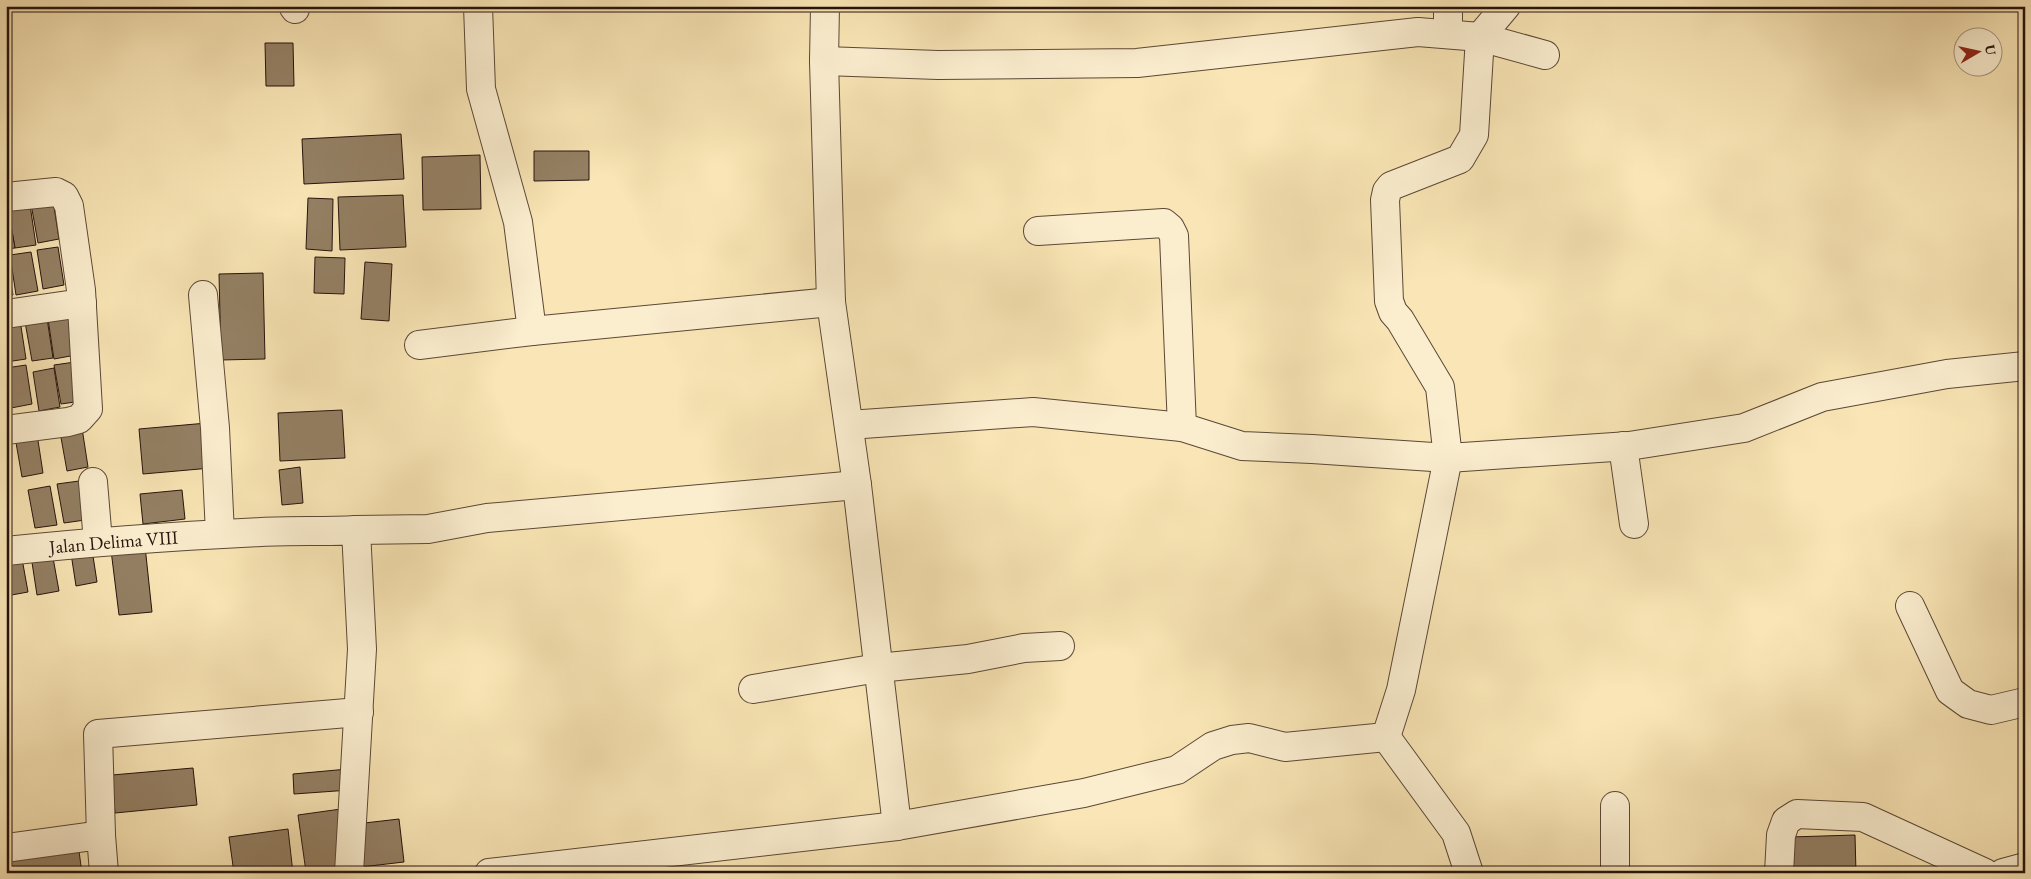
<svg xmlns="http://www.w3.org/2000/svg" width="2031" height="879" font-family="'EB Garamond',serif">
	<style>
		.building { fill: #948064; stroke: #26130c }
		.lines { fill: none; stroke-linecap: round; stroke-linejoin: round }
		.minor-casing { stroke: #5b4836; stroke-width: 30 }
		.minor { stroke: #fbeecf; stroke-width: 28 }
		.labels { text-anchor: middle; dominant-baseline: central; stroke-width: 4; stroke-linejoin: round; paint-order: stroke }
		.street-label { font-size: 19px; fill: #26130c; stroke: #fbeecf }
	</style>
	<rect width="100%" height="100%" fill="#f9e5b5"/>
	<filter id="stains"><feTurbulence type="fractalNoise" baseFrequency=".004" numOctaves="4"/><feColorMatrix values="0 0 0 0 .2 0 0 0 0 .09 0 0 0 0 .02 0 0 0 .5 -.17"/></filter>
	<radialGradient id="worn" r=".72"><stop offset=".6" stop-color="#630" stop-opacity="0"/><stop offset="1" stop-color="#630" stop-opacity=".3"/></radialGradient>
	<g class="building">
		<polygon points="265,43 293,43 294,86 266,86"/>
		<polygon points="401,134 404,179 304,184 302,139"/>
		<polygon points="534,151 589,151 589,180 534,181"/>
		<polygon points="480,155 481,209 423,210 422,157"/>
		<polygon points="403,195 406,247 340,250 338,197"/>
		<polygon points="308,198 333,199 332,251 306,249"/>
		<polygon points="53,200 59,239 38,243 31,204"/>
		<polygon points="30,205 36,245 15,248 8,209"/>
		<polygon points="6,209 8,209 15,248 6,249"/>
		<polygon points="58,247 64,285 43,289 37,250"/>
		<polygon points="31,252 38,291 16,295 10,255"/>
		<polygon points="6,257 13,295 6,296"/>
		<polygon points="315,257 345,258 344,294 314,293"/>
		<polygon points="365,262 392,264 389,321 361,319"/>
		<polygon points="263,273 265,359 221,360 219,274"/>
		<polygon points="69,316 76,355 54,359 48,319"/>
		<polygon points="47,318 53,358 32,361 25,322"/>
		<polygon points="20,320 26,359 6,362 6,322"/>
		<polygon points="75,362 82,401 61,404 54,365"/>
		<polygon points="26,365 32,404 11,408 6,382 6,368"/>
		<polygon points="54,368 60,407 39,411 33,372"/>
		<polygon points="342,410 345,458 280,461 278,413"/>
		<polygon points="207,423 211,468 143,474 139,429"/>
		<polygon points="82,428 88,467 67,471 60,432"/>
		<polygon points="37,434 43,473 22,477 15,437"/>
		<polygon points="6,445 11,476 6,477"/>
		<polygon points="300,467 303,503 282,505 279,470"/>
		<polygon points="79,481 85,520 64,523 57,484"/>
		<polygon points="50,486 57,525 35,528 28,490"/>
		<polygon points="182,490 185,519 143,524 140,494"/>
		<polygon points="91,543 97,582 76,586 70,547"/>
		<polygon points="145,546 152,612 119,615 111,550"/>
		<polygon points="52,552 59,591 37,595 31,556"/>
		<polygon points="21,553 28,592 6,596 6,556"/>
		<polygon points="193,768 197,805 115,813 112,775"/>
		<polygon points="348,769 350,790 294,794 293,774"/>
		<polygon points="341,809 349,866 306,872 298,815"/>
		<polygon points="399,819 404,862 361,867 356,824"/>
		<polygon points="288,829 293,873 234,873 229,837"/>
		<polygon points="1855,835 1856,873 1791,873 1790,837"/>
		<polygon points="78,844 82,873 9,873 6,853"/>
	</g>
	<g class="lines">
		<defs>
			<g id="minor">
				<polyline points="293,6 295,9"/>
				<polyline points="478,6 481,89 518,222 532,331"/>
				<polyline points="825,6 824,61 831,302 857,485 897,826"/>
				<polyline points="1448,34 1448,6"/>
				<polyline points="824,61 938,65 1137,63 1418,32 1480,37 1545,55"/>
				<polyline points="6,197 56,192 64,196 69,206 81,290 88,409 79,419 68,422 6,430"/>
				<polyline points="1038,231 1164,223 1170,228 1174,236 1182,427"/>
				<polyline points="203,295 215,428 220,534"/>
				<polyline points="6,314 82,303"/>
				<polyline points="419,345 532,331 831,302"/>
				<polyline points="849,425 1033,412 1182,427 1242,446 1312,449 1448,458 1629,446 1744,428 1822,397 1947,374 2025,366"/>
				<polyline points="1623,446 1634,524"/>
				<polyline points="93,482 98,542"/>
				<polyline points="356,530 428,529 487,518 857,485"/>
				<path id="s1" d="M6 551C91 542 176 536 261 532 293 530 324 532 356 530L362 649 349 873"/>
				<polyline points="1910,606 1950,691 1968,704 1991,710 2025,702"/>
				<polyline points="753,689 878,668 968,659 1024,648 1060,646"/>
				<polyline points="1386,737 1401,690 1448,458 1440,387 1400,320 1393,312 1389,301 1385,200 1387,191 1391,186 1460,159 1474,135 1480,37 1506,6"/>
				<polyline points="1386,737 1456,833 1469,873"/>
				<polyline points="101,835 98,734 359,712"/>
				<polyline points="6,848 101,835 104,873"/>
				<polyline points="489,873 897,826 1084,793 1177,770 1213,746 1232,740 1249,738 1285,747 1386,737"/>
				<polyline points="1615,873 1615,806"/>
				<polyline points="1779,873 1781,835 1786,821 1797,814 1863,817 1985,873"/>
				<polyline points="2003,873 2025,867"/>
			</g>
		</defs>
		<use href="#minor" class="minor-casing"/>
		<use href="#minor" class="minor"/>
	</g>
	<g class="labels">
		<g class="street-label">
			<text stroke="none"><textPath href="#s1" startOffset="108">Jalan Delima VIII</textPath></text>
		</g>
	</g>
	<rect width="2031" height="879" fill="none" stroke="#f9e5b5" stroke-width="25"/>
	<rect x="8" y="8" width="2016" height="864" fill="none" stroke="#26130c" stroke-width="2.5"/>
	<rect x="12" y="12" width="2006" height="854" fill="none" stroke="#26130c"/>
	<g transform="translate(1978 52) rotate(81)"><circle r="24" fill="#fbeecf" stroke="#a69681"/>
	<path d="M0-4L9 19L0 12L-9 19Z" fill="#8f2418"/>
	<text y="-8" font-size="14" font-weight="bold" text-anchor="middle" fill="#26130c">U</text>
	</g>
	<rect width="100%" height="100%" filter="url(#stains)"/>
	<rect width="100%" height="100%" fill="url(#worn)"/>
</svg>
